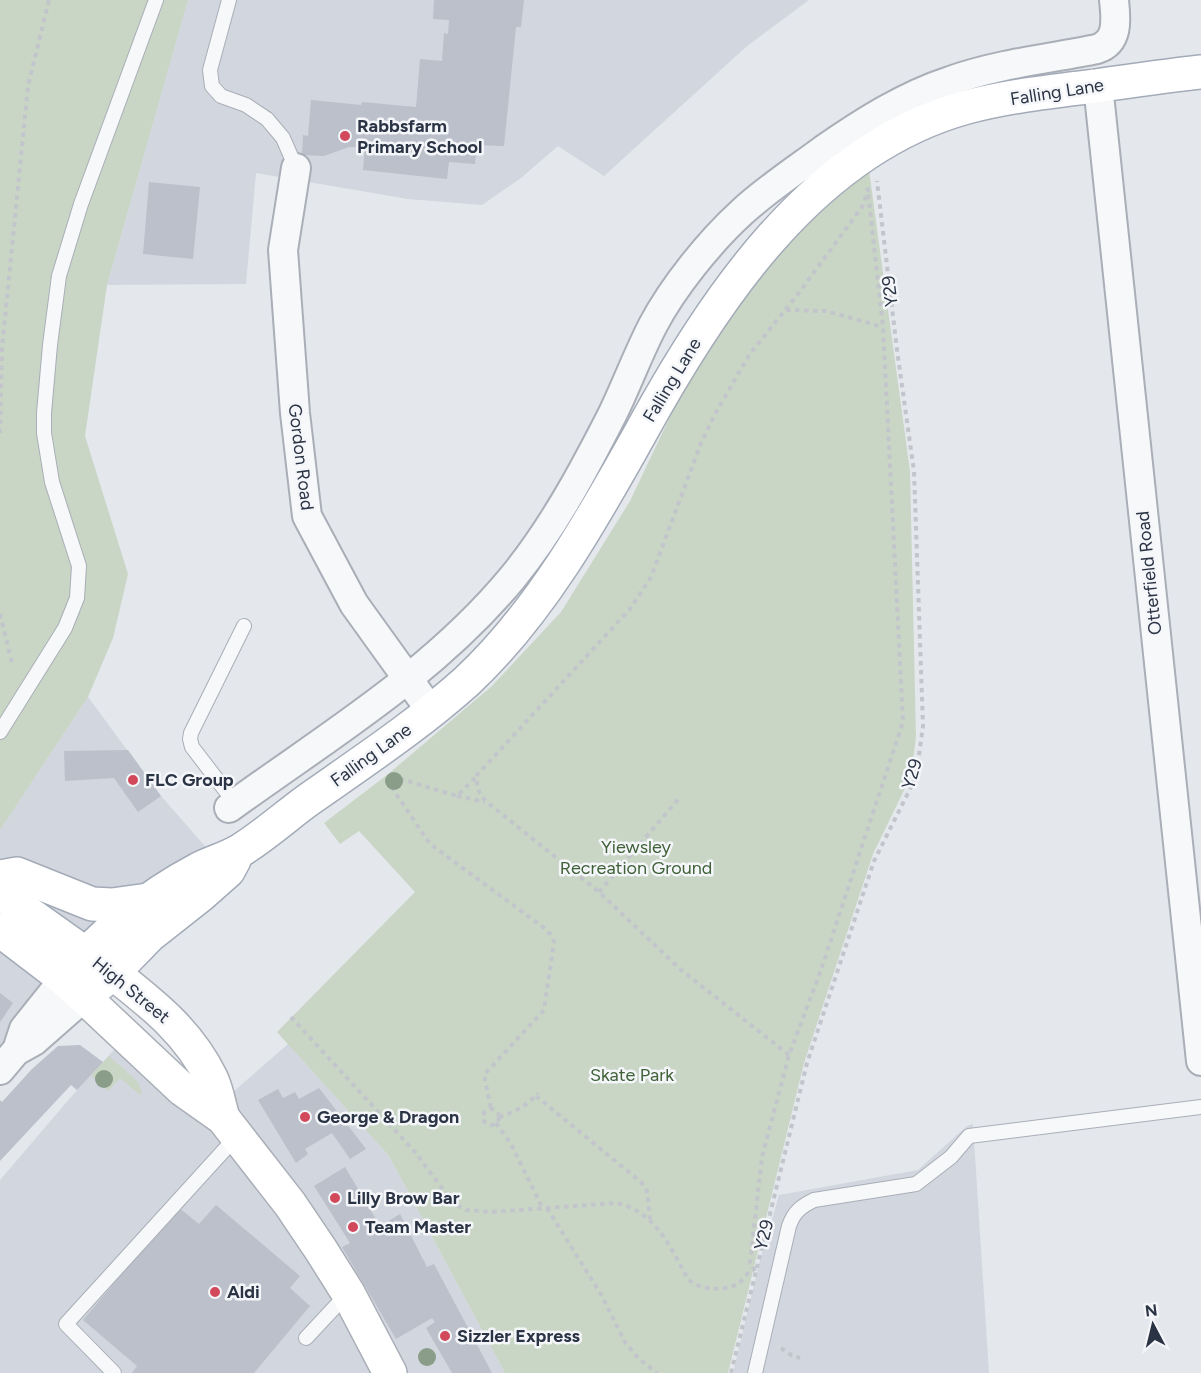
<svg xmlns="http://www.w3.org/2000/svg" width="1201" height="1373" font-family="Figtree,sans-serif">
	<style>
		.built { fill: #d2d6de }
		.green { fill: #c9d6c5 }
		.building { fill: #bbc0ca }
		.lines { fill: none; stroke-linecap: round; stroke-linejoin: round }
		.lane-casing { stroke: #a9aeb7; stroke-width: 16 }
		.street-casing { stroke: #a9aeb7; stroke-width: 32 }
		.secondary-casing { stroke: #a9aeb7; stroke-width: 36 }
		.primary-casing { stroke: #a3abb8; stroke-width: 36 }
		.path { stroke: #c2c5cb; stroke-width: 4; stroke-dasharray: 4.5 4.5; stroke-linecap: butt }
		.lane { stroke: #f7f8fa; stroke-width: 14 }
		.street { stroke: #f7f8fa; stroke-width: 28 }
		.secondary { stroke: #fff; stroke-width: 33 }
		.primary { stroke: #fff; stroke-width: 33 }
		.tree { fill: #899d89 }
		.poi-dot { fill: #d1495b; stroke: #f4f6f9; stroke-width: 2 }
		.labels { text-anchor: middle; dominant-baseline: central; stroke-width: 5; stroke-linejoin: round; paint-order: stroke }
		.street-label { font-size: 18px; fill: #2b3445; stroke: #f4f6f9 }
		.poi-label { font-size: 18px; font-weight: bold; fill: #2b3445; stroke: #f4f6f9; text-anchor: start }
		.park-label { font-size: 18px; fill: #3f6138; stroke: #f4f6f9 }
	</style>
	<rect width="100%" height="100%" fill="#e4e7ec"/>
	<g class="built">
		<polygon points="188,0 809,0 746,47 604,176 558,146 521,178 482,205 408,199 256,173 246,284 107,285"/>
		<polygon points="88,697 161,796 218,861 0,1065 0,830"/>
		<polygon points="136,1026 238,1139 386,1373 0,1373 0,1180 77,1090"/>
		<polygon points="288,1044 389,1156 505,1373 391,1373 218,1105"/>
		<polygon points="973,1124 989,1373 733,1373 759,1264 779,1195 918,1170 967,1126"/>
	</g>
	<g class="green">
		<polygon points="0,0 188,0 107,285 85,436 128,574 113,638 88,697 0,830"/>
		<polygon points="869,170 910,471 916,737 911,776 873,854 804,1063 728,1373 505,1373 389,1156 277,1032 415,892 359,831 340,844 324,823 387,775 492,686 561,612 630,501 698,358 726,315 806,219"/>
		<polygon points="109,1056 138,1082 142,1093 140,1095 120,1078 108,1091 91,1075"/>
	</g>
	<g class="building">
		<polygon points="434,0 524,0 521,27 516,27 504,146 477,145 475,164 449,162 447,179 363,170 365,147 349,147 324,156 302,155 303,135 308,136 311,100 361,105 362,102 416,107 420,59 442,61 444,33 448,34 449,20 433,19"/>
		<polygon points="149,182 200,187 193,259 143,254"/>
		<polygon points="128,750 161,796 138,812 114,778 65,781 64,751"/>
		<polygon points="0,993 13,1003 0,1022"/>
		<polygon points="80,1045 103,1062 77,1090 71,1085 0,1161 0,1100 2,1102 32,1069 58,1046"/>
		<polygon points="319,1088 366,1149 350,1159 332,1133 305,1149 308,1154 296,1163 258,1100 278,1089 283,1098 295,1092 299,1099"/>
		<polygon points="345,1167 380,1226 400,1214 427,1267 434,1264 492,1373 452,1373 426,1328 435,1322 432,1318 396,1339 342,1247 350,1243 314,1186"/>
		<polygon points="216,1205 300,1276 290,1288 310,1306 254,1373 132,1373 137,1366 83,1320 178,1207 199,1224"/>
	</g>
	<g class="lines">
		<defs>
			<g id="lane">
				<polyline points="229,0 210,70 212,86 221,96 246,105 267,119 283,138 296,168"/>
				<polyline points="0,732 65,628 77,598 79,566 52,482 44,433 44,413 50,345 59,276 81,204 156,0"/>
				<polyline points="235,803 192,747 190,739 191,733 244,626"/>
				<polyline points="306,1338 348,1293"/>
				<polyline points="114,1373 66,1324 237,1136"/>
				<path d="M755 1373 789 1226C794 1212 800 1207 814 1200L916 1184 951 1157 969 1136 1201 1107"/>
			</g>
			<g id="street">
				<polyline points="1098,85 1201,1061"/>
				<polyline points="296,168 283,250 295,413 307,516 354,604 431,711"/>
				<path d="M229 808C328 736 434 673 513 577 553 528 584 470 613 413 627 384 638 354 653 325 673 287 710 241 742 212 767 189 796 170 823 150 862 123 904 96 950 81 997 64 1048 59 1097 49 1119 42 1116 19 1114 0"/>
				<polyline points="19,1044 24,1029 64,979"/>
				<polyline points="0,1070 16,1051 34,1041 84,997"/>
			</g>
			<g id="secondary">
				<path d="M113 973C152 1004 188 1031 211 1078 217 1090 219 1105 223 1118"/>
				<polyline points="84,997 182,1089 223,1118 290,1204 321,1250 348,1293 390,1373"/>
			</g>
			<g id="primary">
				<polyline points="0,877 17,874 92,904 112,905 148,900"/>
				<polyline points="0,893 104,967"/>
				<polyline points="0,930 64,979 84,997 113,973 150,935 202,894 228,871 234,860"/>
				<path d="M64 979C101 934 148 896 199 869 213 862 228 858 241 850 265 835 286 816 308 800 362 762 418 725 467 681 540 613 593 518 641 432 714 299 813 149 967 107 1009 96 1053 91 1095 86 1130 81 1166 76 1201 72"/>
			</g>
		</defs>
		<use href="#lane" class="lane-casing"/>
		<use href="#street" class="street-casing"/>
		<use href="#secondary" class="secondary-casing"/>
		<use href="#primary" class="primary-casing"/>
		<g class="path">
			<polyline points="786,310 826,311 883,327"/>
			<polyline points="0,433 2,348 28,86 49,0"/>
			<polyline points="0,614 12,663"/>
			<polyline points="391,776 457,796 477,776"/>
			<polyline points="387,779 388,782 430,844 543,927 550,934 554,942 544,1010 484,1075 491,1109"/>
			<polyline points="457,796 485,802"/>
			<polyline points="599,892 681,796"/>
			<path d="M291 1017 415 1152 453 1203 466 1210 491 1212 617 1203C656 1212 670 1247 688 1279 698 1290 726 1292 739 1283 744 1279 748 1273 751 1268"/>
			<path d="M789 1055 680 969 599 892 488 803C479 795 476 787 477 775L630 609 651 577 701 443 714 416 749 355 798 294 862 207 868 191 867 187"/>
			<polyline points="536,1096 641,1182 647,1191 650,1219"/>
			<circle cx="491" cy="1117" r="8"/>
			<path d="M499 1117C515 1112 527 1106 538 1093"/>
			<polyline points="496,1123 511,1144 543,1209"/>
			<polyline points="547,1208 602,1296 625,1342 638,1358 657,1373"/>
			<polyline points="755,1271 750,1263 762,1157 789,1055 821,970 903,722 883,327 868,192"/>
			<polyline points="781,1348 791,1355 800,1358"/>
			<polyline points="731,1373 807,1063 874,861 916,777 923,726 914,471 897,350 877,181"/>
		</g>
		<use href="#lane" class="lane"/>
		<use href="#street" class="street"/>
		<use href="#secondary" class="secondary"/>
		<use href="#primary" class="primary"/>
	</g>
	<g class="tree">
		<circle cx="394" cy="781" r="9"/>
		<circle cx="104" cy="1079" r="9"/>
		<circle cx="427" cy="1357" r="9"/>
	</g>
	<g class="poi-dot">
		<circle cx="345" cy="136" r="6"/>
		<circle cx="133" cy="780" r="6"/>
		<circle cx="305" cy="1117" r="6"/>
		<circle cx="335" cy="1198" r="6"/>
		<circle cx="353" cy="1227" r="6"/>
		<circle cx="215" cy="1292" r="6"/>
		<circle cx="445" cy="1336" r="6"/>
	</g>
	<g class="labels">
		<g class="street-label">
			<text transform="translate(1057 92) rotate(-9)">Falling Lane</text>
			<text transform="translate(890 291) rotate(-97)">Y29</text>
			<text transform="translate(672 380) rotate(-59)">Falling Lane</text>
			<text transform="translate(301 457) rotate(83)">Gordon Road</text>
			<text transform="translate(1149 573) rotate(-96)">Otterfield Road</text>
			<text transform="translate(371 755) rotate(-36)">Falling Lane</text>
			<text transform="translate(912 774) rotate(-74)">Y29</text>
			<text transform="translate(131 990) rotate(39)">High Street</text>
			<text transform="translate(764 1235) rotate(-76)">Y29</text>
		</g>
		<g class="poi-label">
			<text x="357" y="126">Rabbsfarm<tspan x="357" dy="21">Primary School</tspan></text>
			<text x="145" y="780">FLC Group</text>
			<text x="317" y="1117">George &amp; Dragon</text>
			<text x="347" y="1198">Lilly Brow Bar</text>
			<text x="365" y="1227">Team Master</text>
			<text x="227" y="1292">Aldi</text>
			<text x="457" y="1336">Sizzler Express</text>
		</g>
		<g class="park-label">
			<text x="636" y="847">Yiewsley<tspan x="636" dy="21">Recreation Ground</tspan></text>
			<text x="632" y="1075">Skate Park</text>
		</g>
	</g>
	<g transform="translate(1153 1325) rotate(353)" stroke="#f4f6f9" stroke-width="4.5" paint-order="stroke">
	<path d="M0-4.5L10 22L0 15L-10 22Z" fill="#2b3445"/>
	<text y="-9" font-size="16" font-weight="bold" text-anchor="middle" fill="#2b3445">N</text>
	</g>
</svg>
